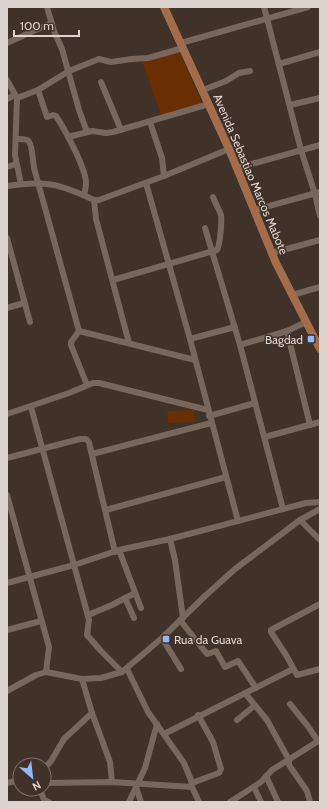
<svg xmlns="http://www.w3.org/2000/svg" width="327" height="809" font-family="Cabin,sans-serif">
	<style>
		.green { fill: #692f02 }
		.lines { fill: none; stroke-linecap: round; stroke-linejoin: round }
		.minor { stroke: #78675d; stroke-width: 6 }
		.major { stroke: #a36c4a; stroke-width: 8 }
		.poi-dot { fill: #93b7fd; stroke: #403129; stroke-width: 1.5 }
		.labels { text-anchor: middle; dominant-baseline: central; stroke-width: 3; stroke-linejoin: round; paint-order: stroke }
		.street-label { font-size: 12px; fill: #ded4cf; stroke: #403129 }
		.poi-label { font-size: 12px; fill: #ded4cf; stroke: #403129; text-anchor: end }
	</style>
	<rect width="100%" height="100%" fill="#403129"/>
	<g class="green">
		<polygon points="179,51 202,103 161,115 142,61"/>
		<polygon points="194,410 195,422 168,423 167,411"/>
	</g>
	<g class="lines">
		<g class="minor">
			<polyline points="47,7 54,31 62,49 79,110 87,132"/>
			<polyline points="264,7 301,150 315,194 320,216"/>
			<polyline points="7,43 51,23"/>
			<polyline points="181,43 308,7"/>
			<polyline points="279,64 320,52"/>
			<polyline points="7,80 17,98 15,155 21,184"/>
			<polyline points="101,82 121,130"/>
			<path d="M38 90 47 117 53 115 56 116C64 128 86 168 86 183 86 187 85 191 84 195"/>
			<polyline points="203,90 226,81 239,73 250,71"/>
			<polyline points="17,98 38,90 69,71 99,59 111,62 132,59 148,58 183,48"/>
			<polyline points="7,99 15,95"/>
			<polyline points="290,105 320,98"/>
			<polyline points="150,122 162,158 164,176"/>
			<polyline points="68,137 92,131 106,133 113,132 209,104"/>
			<path d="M17 139C19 139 24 139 27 140 32 141 33 162 34 168L79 331 71 342V345L87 385"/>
			<polyline points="7,167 16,164"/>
			<polyline points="237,168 320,145"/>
			<polyline points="146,183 190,339 238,521"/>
			<path d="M7 186C45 180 60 184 94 200H99L164 176 229 149"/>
			<polyline points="94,200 96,219 129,343"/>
			<polyline points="254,210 320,192"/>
			<polyline points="205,228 240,345 283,509"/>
			<polyline points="7,238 30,322"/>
			<polyline points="272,253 320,240"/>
			<path d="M113 280 217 250C220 246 222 220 221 215 219 209 215 203 213 197"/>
			<polyline points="292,295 320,287"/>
			<polyline points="7,308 24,303"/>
			<polyline points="79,331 195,360"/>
			<polyline points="287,331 310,425"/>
			<polyline points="190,339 235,327"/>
			<polyline points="240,345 287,331 306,322"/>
			<polyline points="31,407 89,620 87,635 101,651 122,672"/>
			<polyline points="7,414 69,393 93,383 99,383 208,410"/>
			<polyline points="209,416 255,403"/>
			<polyline points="265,437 320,422"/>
			<polyline points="92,454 211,423"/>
			<polyline points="7,458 80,439 86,439 89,442 90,447 115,552"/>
			<polyline points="7,495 49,647 46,672"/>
			<polyline points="106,510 226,477"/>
			<polyline points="300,520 320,540"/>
			<polyline points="170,539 175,560 183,618"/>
			<polyline points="119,550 141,608"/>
			<polyline points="7,583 74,565 119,550 170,539 306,503 320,502"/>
			<polyline points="125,598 134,618"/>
			<polyline points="320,604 271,630 271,632 286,655 297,675 320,669"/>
			<polyline points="88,615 112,605 135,593"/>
			<polyline points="180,620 207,654 216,651 225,667 238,661 256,688"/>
			<polyline points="7,630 41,621"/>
			<polyline points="162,638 181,669"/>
			<polyline points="127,669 148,712 184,763 191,780 192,787 199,802"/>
			<polyline points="82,679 92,713 110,762 112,782"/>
			<polyline points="7,691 36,675 46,672 82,679 101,678 122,672 162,638 205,596 235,569 300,520 320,509"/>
			<polyline points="245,693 267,720 289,760 289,765 307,791 310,802"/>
			<polyline points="290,704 307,725 318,741"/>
			<polyline points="237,720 254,706"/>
			<polyline points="164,734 293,669"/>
			<polyline points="44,769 51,761 64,739 92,713"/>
			<polyline points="266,776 278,802"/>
			<polyline points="7,783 20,780"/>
			<polyline points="44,783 112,782 192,787"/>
			<polyline points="192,783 216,774 219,773 221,769 213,742 198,715"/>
			<polyline points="136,787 141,802"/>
			<polyline points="254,787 261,802"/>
			<polyline points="40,789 44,800 49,802"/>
			<polyline points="129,802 145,768 157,724"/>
			<polyline points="230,802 261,782 272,770 320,740"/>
		</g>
		<polyline class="major" points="164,7 229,149 276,263 320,349"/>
	</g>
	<g class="poi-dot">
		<rect x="307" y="335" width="8" height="8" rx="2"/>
		<rect x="162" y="635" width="8" height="8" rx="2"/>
	</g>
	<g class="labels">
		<g class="street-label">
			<text transform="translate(251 174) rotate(67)">Avenida Sebastiao Marcos Mabote</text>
		</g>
		<g class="poi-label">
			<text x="303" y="339">Bagdad</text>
			<text x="174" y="639" text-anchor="start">Rua da Guava</text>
		</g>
	</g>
	<rect width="327" height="809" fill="none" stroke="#ded4cf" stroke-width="16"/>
	<g transform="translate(32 777) rotate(152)"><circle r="19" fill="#403129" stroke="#7f726b"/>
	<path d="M0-3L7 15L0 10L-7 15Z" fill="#93b7fd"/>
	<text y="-6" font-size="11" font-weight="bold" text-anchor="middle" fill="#ded4cf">N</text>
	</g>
	<path d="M14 30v6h65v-6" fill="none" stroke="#ded4cf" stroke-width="2"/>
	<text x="20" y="30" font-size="12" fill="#ded4cf" stroke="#403129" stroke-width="3" paint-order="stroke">100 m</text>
</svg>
